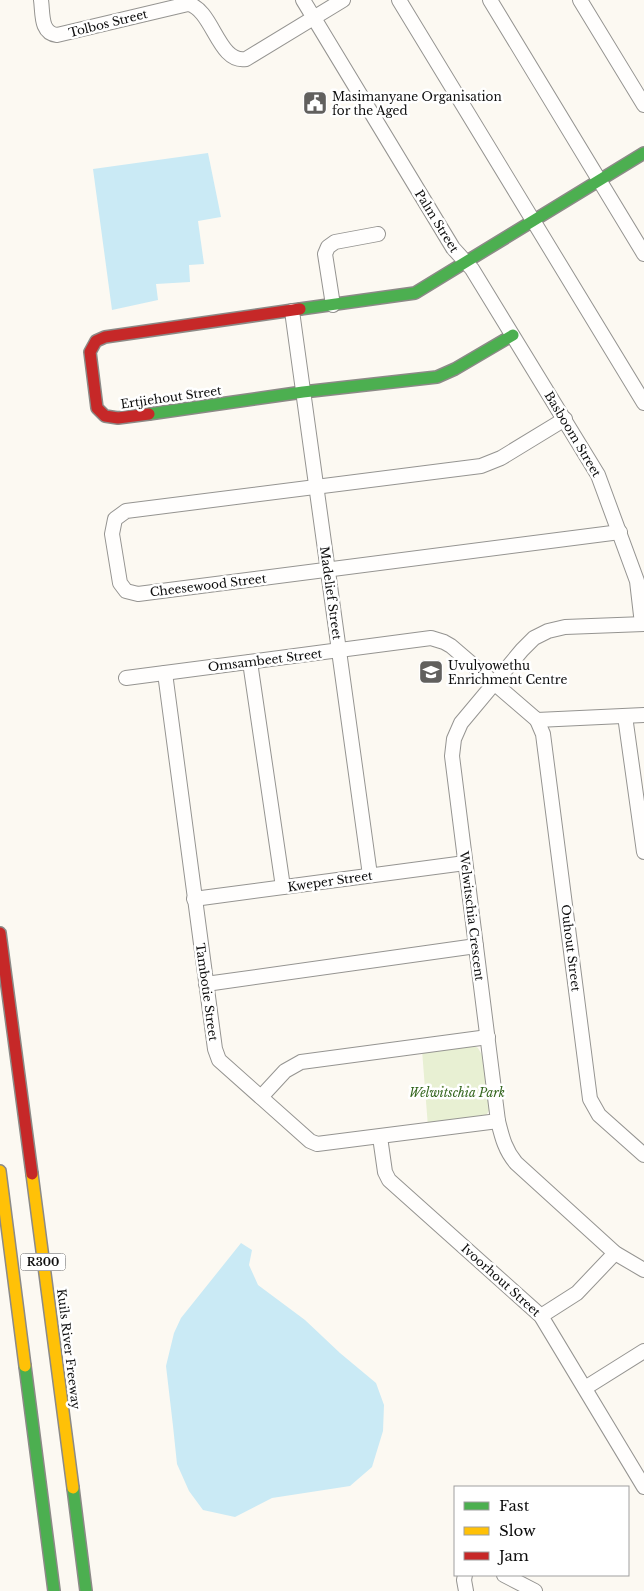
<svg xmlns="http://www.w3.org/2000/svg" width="644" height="1591" font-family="'Libre Baskerville',serif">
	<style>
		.green { fill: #e8f0d3 }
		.water { fill: #caeaf5 }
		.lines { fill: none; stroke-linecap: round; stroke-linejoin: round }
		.street-casing { stroke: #959491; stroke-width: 16 }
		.fast-casing { stroke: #8c8a87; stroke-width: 14 }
		.slow-casing { stroke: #8c8a87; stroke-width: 14 }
		.jam-casing { stroke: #8c8a87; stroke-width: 14 }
		.street { stroke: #fffefd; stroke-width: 14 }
		.fast { stroke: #4caf50; stroke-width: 11 }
		.slow { stroke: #ffc107; stroke-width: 11 }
		.jam { stroke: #c62828; stroke-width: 11 }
		.labels { text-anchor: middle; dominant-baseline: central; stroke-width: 5; stroke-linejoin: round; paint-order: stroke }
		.shield { fill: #fff; stroke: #565656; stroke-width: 1 }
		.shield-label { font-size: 11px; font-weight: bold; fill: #0e0e0e }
		.street-label { font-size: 12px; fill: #0e0e0e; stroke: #fff }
		.poi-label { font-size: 12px; fill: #0e0e0e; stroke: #fff; text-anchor: start }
		.park-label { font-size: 12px; font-style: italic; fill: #34661e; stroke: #fff }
	</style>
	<rect width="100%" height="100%" fill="#fcf9f2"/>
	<polygon class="green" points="472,1045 478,1048 482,1055 490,1104 490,1109 485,1117 428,1127 422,1050"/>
	<g class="water">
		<polygon points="208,153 221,217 198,221 204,264 189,265 190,282 156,284 158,300 112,310 93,169"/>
		<polygon points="241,1243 252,1250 249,1265 258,1285 305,1320 340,1353 376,1383 384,1405 383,1431 372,1467 350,1486 272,1498 235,1517 203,1510 189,1491 177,1464 173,1426 166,1366 174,1333 181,1318"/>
	</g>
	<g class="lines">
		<defs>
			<g id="street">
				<path d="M41 0C43 13 40 33 57 35L188 4C213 9 218 64 246 59L343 0"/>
				<polyline points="303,0 453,248 472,269 598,475 637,581 642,624"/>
				<polyline points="399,0 644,403"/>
				<polyline points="490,0 644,254"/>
				<polyline points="580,0 644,105"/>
				<polyline points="333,305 325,254 328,247 335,242 378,234"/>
				<polyline points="292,311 370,875"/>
				<polyline points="565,419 501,458 481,466 126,511 115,519 112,534 120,583 126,591 138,594 620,532"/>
				<path d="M644 624 565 627 548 631 534 638 522 650 461 723 454 739 452 756 498 1121C502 1137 505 1150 516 1163L615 1253 644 1270"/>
				<polyline points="250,662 283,887"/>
				<polyline points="165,673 215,1049 219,1060 310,1141 317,1144 498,1121"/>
				<polyline points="126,678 431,638 444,642 451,646 537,720 644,715"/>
				<polyline points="625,716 644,852"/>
				<polyline points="537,720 543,734 590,1099 599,1115 644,1155"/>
				<polyline points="194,899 465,863"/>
				<polyline points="206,984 476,946"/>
				<polyline points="261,1097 285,1071 301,1062 488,1037"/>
				<polyline points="380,1137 385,1172 389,1180 541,1316 644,1487"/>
				<polyline points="541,1316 577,1293 615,1253"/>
				<polyline points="585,1388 644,1351"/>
				<polyline points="465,1575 464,1580 466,1591"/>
				<polyline points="504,1575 535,1591"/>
			</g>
			<g id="fast">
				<polyline points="300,309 415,293 644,153"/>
				<polyline points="149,414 303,392 437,377 455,369 513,335"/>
				<polyline points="25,1366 54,1591"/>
				<polyline points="73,1488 86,1591"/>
			</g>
			<g id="slow">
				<polyline points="0,1171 25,1366"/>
				<polyline points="32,1174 73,1488"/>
			</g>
			<g id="jam">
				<polyline points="149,414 118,418 105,416 97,408 90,352 96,341 105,337 300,309"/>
				<polyline points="0,933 32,1174"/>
			</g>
		</defs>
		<use href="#street" class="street-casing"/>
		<use href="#fast" class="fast-casing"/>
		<use href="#slow" class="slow-casing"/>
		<use href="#jam" class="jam-casing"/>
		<use href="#street" class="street"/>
		<use href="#fast" class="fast"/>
		<use href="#slow" class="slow"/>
		<use href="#jam" class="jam"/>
	</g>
	<defs>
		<symbol id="civic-square" viewBox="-11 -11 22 22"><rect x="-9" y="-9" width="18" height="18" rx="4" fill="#61605e" stroke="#fff"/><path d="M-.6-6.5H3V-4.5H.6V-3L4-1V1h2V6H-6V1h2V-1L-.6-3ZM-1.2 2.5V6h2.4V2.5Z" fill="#fff"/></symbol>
		<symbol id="school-square" viewBox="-11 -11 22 22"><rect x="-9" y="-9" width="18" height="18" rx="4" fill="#61605e" stroke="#fff"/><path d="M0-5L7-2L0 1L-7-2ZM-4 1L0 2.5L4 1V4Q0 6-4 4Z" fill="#fff"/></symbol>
	</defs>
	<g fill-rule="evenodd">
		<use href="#civic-square" x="301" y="89" width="28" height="28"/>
		<use href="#school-square" x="417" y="658" width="28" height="28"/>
	</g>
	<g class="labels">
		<rect class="shield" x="20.5" y="1253.5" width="45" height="17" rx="4"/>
		<g class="shield-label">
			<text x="43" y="1262">R300</text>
		</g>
		<g class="street-label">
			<text transform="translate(108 23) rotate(-14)">Tolbos Street</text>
			<text transform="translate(437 221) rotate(58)">Palm Street</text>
			<text transform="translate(171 397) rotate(-8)">Ertjiehout Street</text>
			<text transform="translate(573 434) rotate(59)">Basboom Street</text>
			<text transform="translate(208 585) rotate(-7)">Cheesewood Street</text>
			<text transform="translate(331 593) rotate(82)">Madelief Street</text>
			<text transform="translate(265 660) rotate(-7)">Omsambeet Street</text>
			<text transform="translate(330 881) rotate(-8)">Kweper Street</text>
			<text transform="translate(472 916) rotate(83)">Welwitschia Crescent</text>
			<text transform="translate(571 948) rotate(83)">Ouhout Street</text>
			<text transform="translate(207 992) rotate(82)">Tambotie Street</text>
			<text transform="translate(501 1280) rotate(42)">Ivoorhout Street</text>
			<text transform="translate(69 1349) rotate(83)">Kuils River Freeway</text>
		</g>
		<g class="poi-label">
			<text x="332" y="96">Masimanyane Organisation<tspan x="332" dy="14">for the Aged</tspan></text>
			<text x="448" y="665">Uvulyowethu<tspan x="448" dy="14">Enrichment Centre</tspan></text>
		</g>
		<g class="park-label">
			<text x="457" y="1092">Welwitschia Park</text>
		</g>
	</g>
	<rect x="454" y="1486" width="175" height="90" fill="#ffffff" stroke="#9f9f9f"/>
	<rect x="464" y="1502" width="25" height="8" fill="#4caf50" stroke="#9f9f9f"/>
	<text x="499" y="1511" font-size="15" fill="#0e0e0e">Fast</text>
	<rect x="464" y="1527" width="25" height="8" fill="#ffc107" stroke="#9f9f9f"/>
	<text x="499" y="1536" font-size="15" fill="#0e0e0e">Slow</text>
	<rect x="464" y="1552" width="25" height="8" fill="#c62828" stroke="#9f9f9f"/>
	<text x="499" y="1561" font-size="15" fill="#0e0e0e">Jam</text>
</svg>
